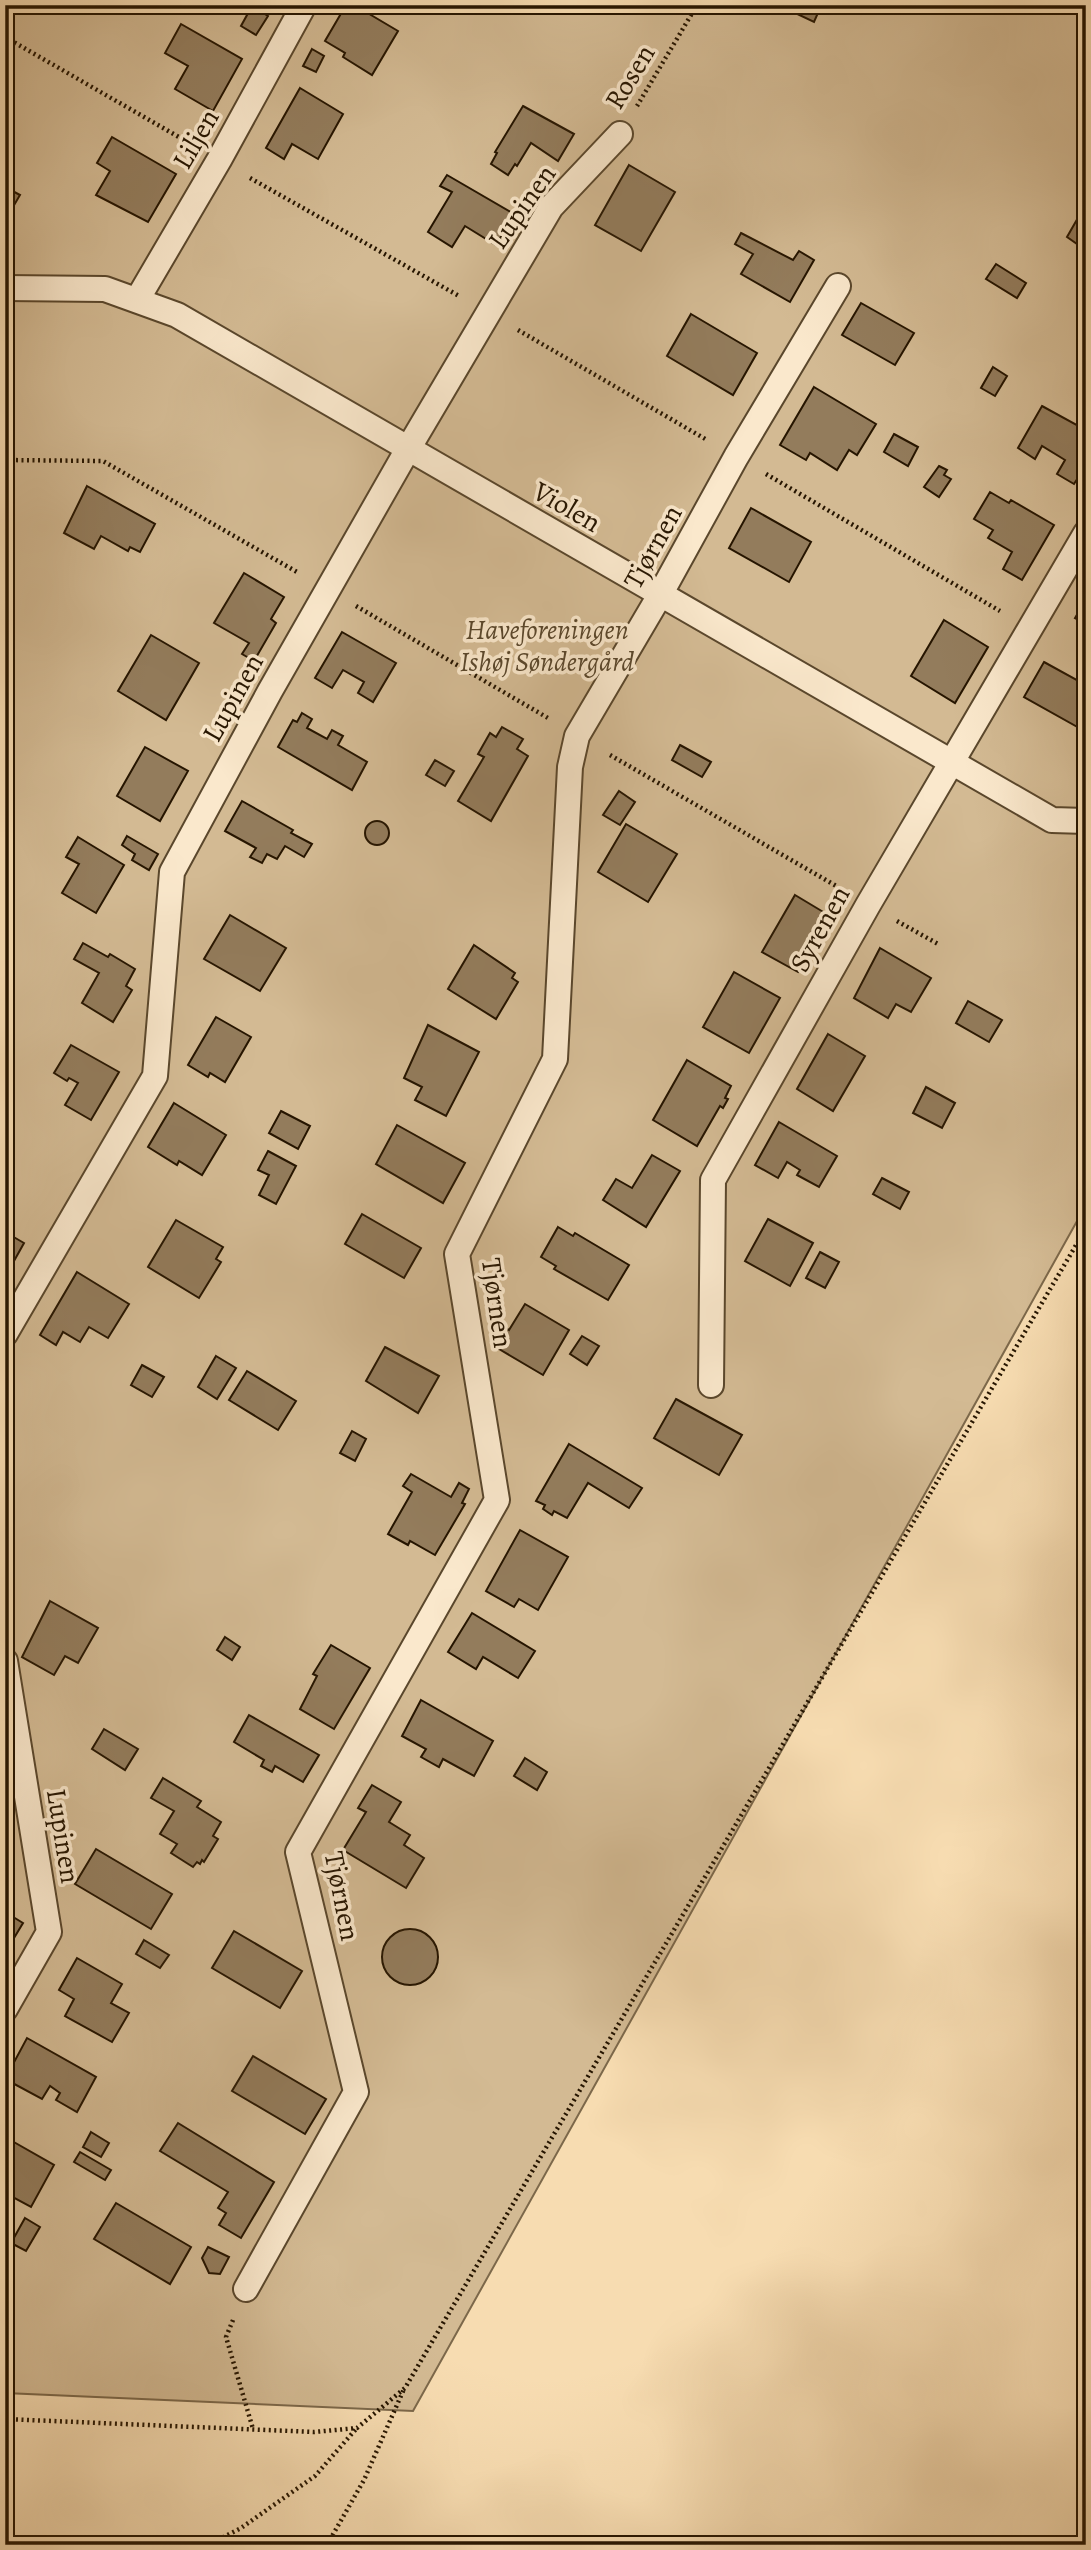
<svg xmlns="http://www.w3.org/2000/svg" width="1091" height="2550" font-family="Alegreya,serif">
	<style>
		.green { fill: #d3ba93; stroke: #7c684a; stroke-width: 2 }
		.building { fill: #937c5c; stroke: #261500; stroke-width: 2 }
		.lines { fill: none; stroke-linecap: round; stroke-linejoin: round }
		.service-casing { stroke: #5a472c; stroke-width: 28 }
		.path { stroke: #261500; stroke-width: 4.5; stroke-dasharray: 2 3.5; stroke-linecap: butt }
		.service { stroke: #fae8cc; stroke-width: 24 }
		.labels { text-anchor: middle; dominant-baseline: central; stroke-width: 7; stroke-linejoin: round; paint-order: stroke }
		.street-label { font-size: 28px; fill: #261500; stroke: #fae8cc }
		.park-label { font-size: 28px; font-style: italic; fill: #5a472c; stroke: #fae8cc }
	</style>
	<rect width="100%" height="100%" fill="#f7dcb1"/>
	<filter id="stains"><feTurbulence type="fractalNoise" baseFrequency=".00286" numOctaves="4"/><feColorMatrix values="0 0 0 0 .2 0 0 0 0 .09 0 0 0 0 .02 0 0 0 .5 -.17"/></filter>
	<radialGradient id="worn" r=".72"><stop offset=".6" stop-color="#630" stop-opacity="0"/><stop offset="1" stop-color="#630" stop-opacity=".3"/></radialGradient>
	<polygon class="green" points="5,5 1086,5 1086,1205 413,2411 5,2393"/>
	<g class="building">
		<polygon points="346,5 354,5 398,31 372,75 343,57 345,53 325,41"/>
		<polygon points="796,5 820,5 821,6 814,22 793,12"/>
		<polygon points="252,6 268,16 256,35 241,26"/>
		<polygon points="181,24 242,59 213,111 175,89 188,66 165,53"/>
		<polygon points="312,49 324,56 316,72 303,66"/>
		<polygon points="300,88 343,114 318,159 292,144 284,159 266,148"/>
		<polygon points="523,106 574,134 558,161 531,143 517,166 515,164 508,175 491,164 497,153 495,152"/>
		<polygon points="112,137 176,174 148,222 96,195 110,171 97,163"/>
		<polygon points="629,165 675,192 641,251 595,225"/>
		<polygon points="447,175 514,214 496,245 465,226 452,247 428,232 452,192 440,186"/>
		<polygon points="5,187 20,195 6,219 5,218"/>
		<polygon points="1079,216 1086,219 1086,237 1080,246 1067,237"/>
		<polygon points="741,233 793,260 799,251 814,260 790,302 741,274 753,254 735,244"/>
		<polygon points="996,264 1026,283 1017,298 986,279"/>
		<polygon points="861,303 914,333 895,365 842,335"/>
		<polygon points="691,314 757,353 733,395 667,356"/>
		<polygon points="993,367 1007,376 995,396 981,388"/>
		<polygon points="814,387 876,424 857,455 849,450 837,470 810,453 806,460 780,445"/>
		<polygon points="1042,406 1086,430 1086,472 1083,470 1074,484 1057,474 1065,460 1042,446 1035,459 1018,448"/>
		<polygon points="894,434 918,447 908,466 884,452"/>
		<polygon points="939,466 947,470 944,475 951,479 939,497 924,487"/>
		<polygon points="87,486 155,524 140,552 130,547 128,551 101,536 94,549 64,533"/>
		<polygon points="990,492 1009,503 1011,500 1054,525 1022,580 1003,569 1012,552 988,538 993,530 974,519"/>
		<polygon points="751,508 811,542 789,582 729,548"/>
		<polygon points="244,573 284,597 271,619 276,623 254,661 242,654 249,643 214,623"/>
		<polygon points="1086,599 1086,624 1075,618"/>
		<polygon points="944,620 988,647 955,703 911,676"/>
		<polygon points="342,632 396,663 373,702 358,693 364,682 343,670 332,688 315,678"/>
		<polygon points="151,635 199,663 166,720 118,691"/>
		<polygon points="1044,662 1086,685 1086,722 1081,729 1024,697"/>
		<polygon points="302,713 312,719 307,728 327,739 332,730 343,736 338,745 367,762 352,790 278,747 293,720 297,722"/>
		<polygon points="502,727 523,739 517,749 528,756 491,821 458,801 484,757 478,754 490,733 496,737"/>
		<polygon points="680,745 711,762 702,777 672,760"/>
		<polygon points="145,747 188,771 160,821 117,796"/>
		<polygon points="435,760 454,771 445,786 426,775"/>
		<polygon points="619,791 635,802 620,825 603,815"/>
		<polygon points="242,801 293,830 291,833 312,844 304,857 285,846 277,859 267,854 262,863 250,857 256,848 225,831"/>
		<circle cx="377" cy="833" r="12"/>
		<polygon points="626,824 677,854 648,902 598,872"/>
		<polygon points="127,836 158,854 149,870 132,860 135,854 122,845"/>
		<polygon points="78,837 124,865 96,913 62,893 79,864 66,857"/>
		<polygon points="795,895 830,916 798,972 762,952"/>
		<polygon points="230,915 286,948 260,991 204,959"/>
		<polygon points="83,943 108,957 110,954 135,969 126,986 132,990 113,1022 82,1003 99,973 74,959"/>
		<polygon points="474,945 515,973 512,978 518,982 496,1019 448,989"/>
		<polygon points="880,948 931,978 911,1012 896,1004 888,1018 854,998"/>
		<polygon points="734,972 780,998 749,1053 703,1027"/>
		<polygon points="968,1001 1002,1020 989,1042 956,1023"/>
		<polygon points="216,1017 251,1037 225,1082 210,1073 208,1077 188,1065"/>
		<polygon points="428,1025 479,1052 446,1116 415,1100 422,1087 404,1078"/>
		<polygon points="828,1034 865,1056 833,1111 797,1089"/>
		<polygon points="71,1045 119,1072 91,1120 65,1105 78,1083 69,1078 67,1081 54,1073"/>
		<polygon points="687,1060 731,1086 725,1098 728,1099 723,1108 720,1106 697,1146 653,1120"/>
		<polygon points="926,1087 955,1103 942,1128 913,1113"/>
		<polygon points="174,1103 226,1135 202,1175 179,1161 177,1165 148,1147"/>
		<polygon points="281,1111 310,1126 298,1149 269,1133"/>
		<polygon points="779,1122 837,1156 819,1187 797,1175 800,1170 787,1162 778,1178 755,1165"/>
		<polygon points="397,1125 465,1163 443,1203 376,1164"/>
		<polygon points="268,1151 296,1166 276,1204 259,1195 269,1175 258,1170"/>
		<polygon points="652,1155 680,1171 646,1227 603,1200 616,1179 632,1188"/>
		<polygon points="882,1178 909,1192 900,1209 873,1194"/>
		<polygon points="362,1214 421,1248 404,1278 345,1244"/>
		<polygon points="768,1219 813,1243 790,1286 745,1261"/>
		<polygon points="176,1220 223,1247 216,1259 221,1262 199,1298 148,1267"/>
		<polygon points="558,1227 573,1236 575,1233 629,1265 608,1300 554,1269 556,1266 541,1257"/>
		<polygon points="5,1232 24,1243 9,1270 5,1268"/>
		<polygon points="820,1252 839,1262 825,1288 806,1278"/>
		<polygon points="77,1272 129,1304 108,1338 89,1327 80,1342 63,1332 56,1345 40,1335"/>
		<polygon points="525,1304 569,1330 543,1375 499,1349 504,1341 500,1338 506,1328 509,1330"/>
		<polygon points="582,1336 599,1346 587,1365 570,1354"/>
		<polygon points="385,1347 439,1376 418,1413 366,1381"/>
		<polygon points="216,1356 236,1368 217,1399 198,1387"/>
		<polygon points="142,1365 164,1377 152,1397 131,1385"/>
		<polygon points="247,1371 296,1401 278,1430 229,1400"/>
		<polygon points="676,1399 742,1435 719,1475 654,1438"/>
		<polygon points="352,1431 366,1439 355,1461 340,1453"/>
		<polygon points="569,1444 642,1488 629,1508 588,1483 567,1518 554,1511 552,1515 543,1509 545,1505 536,1501"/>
		<polygon points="411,1474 451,1497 459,1483 469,1489 462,1503 465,1504 435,1555 410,1541 408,1545 388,1534 412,1492 403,1486"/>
		<polygon points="520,1530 568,1557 538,1610 519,1599 514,1607 486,1591"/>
		<polygon points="50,1601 98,1628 78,1663 65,1656 54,1675 22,1657"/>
		<polygon points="472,1613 535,1651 518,1678 483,1657 476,1669 448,1652"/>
		<polygon points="225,1637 240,1647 232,1660 217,1650"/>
		<polygon points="331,1645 370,1668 334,1729 300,1709 317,1676 313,1674"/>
		<polygon points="421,1700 493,1741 474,1776 443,1759 439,1767 421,1757 426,1749 402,1736"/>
		<polygon points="249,1715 319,1755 303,1782 275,1766 272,1772 261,1766 264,1760 234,1742"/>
		<polygon points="104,1729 138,1749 125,1770 92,1749"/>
		<polygon points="525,1758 547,1772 537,1790 514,1776"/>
		<polygon points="163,1778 201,1801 197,1807 221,1822 213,1836 218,1839 204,1862 202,1860 200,1864 197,1862 193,1867 171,1853 177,1844 160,1834 174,1811 151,1798"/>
		<polygon points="372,1785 401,1802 389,1822 410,1835 404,1845 424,1858 406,1888 343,1850 366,1812 358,1808"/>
		<polygon points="96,1849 172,1894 151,1929 75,1884"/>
		<polygon points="5,1912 23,1923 5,1953"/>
		<circle cx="410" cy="1957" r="28"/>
		<polygon points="234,1931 302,1971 280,2008 212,1968"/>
		<polygon points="144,1940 169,1955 160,1968 136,1954"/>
		<polygon points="77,1958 122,1984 111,2003 129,2013 112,2042 65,2016 74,1999 59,1990"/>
		<polygon points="27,2038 96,2077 77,2112 56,2100 60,2093 50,2086 42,2099 5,2079"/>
		<polygon points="253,2056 326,2099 305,2134 232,2091"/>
		<polygon points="178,2123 274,2182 241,2238 219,2225 226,2213 218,2208 228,2192 160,2151"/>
		<polygon points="91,2132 109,2143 101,2157 83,2147"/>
		<polygon points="5,2137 54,2165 31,2207 5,2193"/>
		<polygon points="80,2152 111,2170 105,2180 74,2162"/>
		<polygon points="116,2203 191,2247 170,2284 94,2239"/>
		<polygon points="25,2218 40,2227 26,2251 11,2243"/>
		<polygon points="208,2247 229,2257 220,2274 209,2273 202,2258"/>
	</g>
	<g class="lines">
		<defs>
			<g id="service">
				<polyline points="5,288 105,289 177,315 1052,820 1086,821"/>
				<polyline points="137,300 219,160 304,5"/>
				<polyline points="5,1334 155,1076 172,872 270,691 408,449 551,207 620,134"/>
				<polyline points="711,1385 713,1180 868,905 1086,533"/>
				<polyline points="5,1661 49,1932 5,2009"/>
				<polyline points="246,2289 356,2092 298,1852 497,1500 457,1254 555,1059 570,767 577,736 660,595 736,457 838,286"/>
			</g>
		</defs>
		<use href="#service" class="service-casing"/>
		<g class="path">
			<polyline points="5,37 191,144"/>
			<polyline points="637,106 697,5"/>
			<polyline points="250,178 459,296"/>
			<polyline points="518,330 707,440"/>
			<polyline points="5,460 103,461 297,572"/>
			<polyline points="766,474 1000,611"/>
			<polyline points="356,606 548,718"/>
			<polyline points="610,755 838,887"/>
			<polyline points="897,921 938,944"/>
			<polyline points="233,2320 226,2337 253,2429"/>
			<polyline points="5,2419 314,2432 357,2428 405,2388 1086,1228"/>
			<polyline points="208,2545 241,2528 315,2476 356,2429"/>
			<polyline points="327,2545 364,2480 404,2389"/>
		</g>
		<use href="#service" class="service"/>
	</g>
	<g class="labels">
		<g class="street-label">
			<text transform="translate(630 77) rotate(-59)">Rosen</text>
			<text transform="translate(196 139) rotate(-60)">Liljen</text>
			<text transform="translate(522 207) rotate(-55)">Lupinen</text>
			<text transform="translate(567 507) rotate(30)">Violen</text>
			<text transform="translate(653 547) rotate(-61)">Tjørnen</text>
			<text transform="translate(233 698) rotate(-61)">Lupinen</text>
			<text transform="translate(820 929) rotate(-61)">Syrenen</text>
			<text transform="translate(497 1303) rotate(82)">Tjørnen</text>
			<text transform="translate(63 1836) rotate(81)">Lupinen</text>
			<text transform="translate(342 1896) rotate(79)">Tjørnen</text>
		</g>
		<g class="park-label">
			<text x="547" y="630">Haveforeningen<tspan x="547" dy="32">Ishøj Søndergård</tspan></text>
		</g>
	</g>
	<rect width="1091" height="2550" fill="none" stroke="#f7dcb1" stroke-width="28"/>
	<rect x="7" y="7" width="1077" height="2536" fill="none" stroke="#261500" stroke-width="3.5"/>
	<rect x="14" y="14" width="1063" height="2522" fill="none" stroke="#261500" stroke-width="2"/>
	<rect width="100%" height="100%" filter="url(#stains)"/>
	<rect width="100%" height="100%" fill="url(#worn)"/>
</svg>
